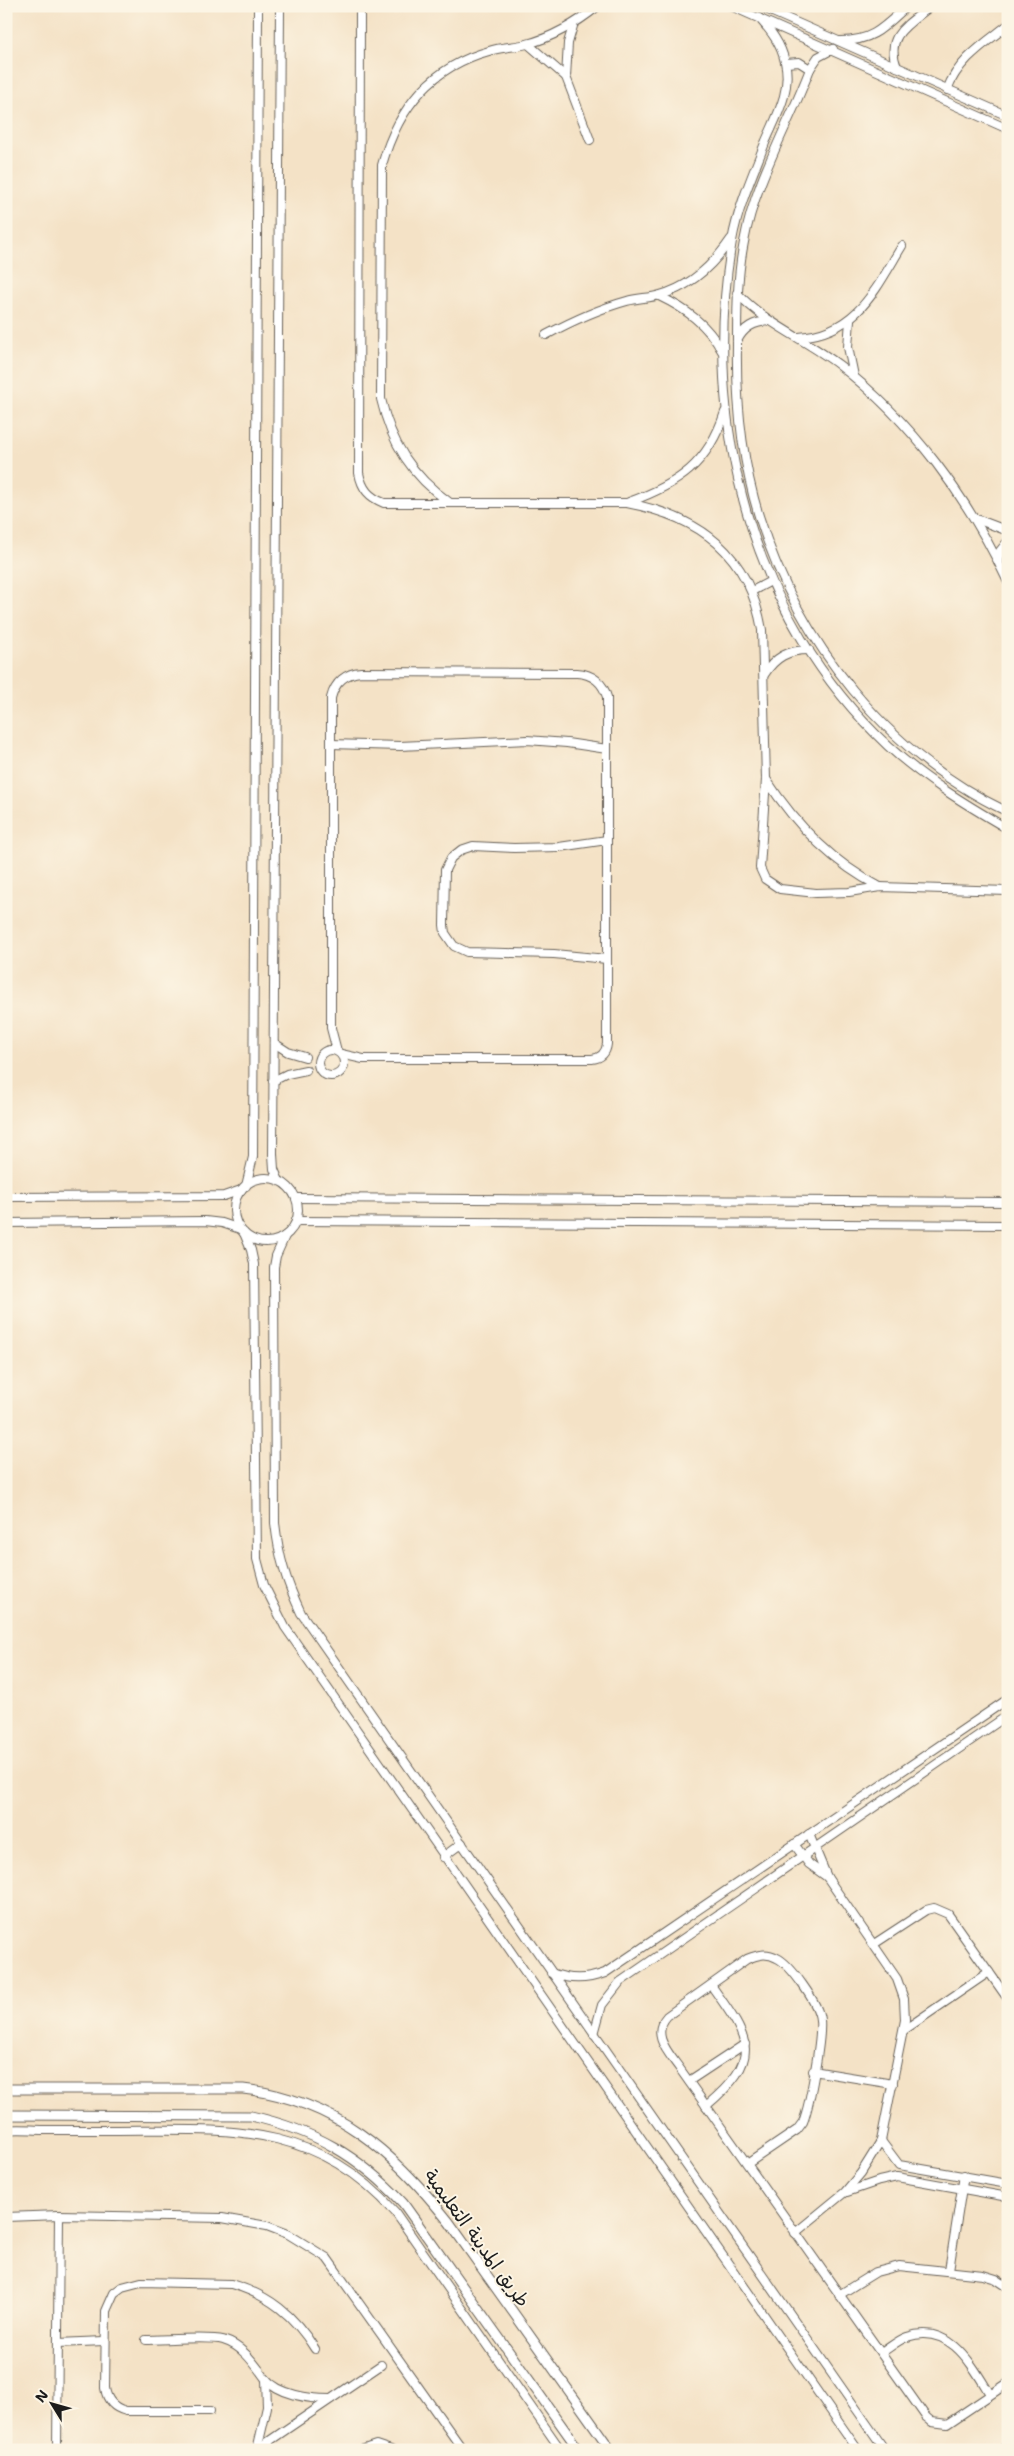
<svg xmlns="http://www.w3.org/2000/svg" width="1014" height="2456" font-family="'Shantell Sans','Playpen Sans Arabic',sans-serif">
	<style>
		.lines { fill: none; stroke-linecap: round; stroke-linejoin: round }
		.minor-casing { stroke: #686158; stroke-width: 10 }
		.tertiary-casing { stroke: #686158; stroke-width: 11 }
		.minor { stroke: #fff; stroke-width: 8 }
		.tertiary { stroke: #fff; stroke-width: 9 }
		.labels { text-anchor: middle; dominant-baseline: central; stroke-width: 4; stroke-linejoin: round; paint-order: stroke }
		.street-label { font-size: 19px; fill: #1c1c1c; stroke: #fcf5e5 }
	</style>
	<rect width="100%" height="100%" fill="#fcf5e5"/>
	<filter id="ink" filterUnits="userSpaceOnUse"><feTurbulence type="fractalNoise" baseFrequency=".02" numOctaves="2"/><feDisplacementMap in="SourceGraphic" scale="10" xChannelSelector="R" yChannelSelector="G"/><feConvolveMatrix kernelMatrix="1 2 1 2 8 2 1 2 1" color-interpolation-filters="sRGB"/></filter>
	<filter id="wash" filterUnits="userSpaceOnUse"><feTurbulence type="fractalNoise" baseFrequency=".0096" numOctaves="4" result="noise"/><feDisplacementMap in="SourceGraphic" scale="20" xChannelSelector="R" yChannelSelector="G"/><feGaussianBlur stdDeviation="1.12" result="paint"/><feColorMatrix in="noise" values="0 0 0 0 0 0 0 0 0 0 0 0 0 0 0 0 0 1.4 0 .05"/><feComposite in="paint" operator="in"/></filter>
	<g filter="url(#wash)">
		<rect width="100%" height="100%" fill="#f4e2c6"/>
	</g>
	<g filter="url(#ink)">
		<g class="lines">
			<defs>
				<g id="minor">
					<path d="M360 6 359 473C362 489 369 497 384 503H627C701 517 749 554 762 630L766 779 760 868 765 879 780 889 816 893 849 892 880 887 1008 891"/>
					<polyline points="731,6 1008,129"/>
					<polyline points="759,6 1008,116"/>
					<path d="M759 18C771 31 781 44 785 62 792 91 776 117 765 143 753 174 738 207 732 241 701 422 751 618 888 746 924 779 965 804 1008 829"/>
					<polyline points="573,26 568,43 566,77 590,140"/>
					<path d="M841 41C873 41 884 27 907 6"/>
					<polyline points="528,44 566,77"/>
					<path d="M833 49 818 57 810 69C788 127 755 181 744 242 737 277 737 311 737 345 736 403 742 461 759 516 798 642 887 755 1008 812"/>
					<polyline points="786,63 799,62 810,69"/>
					<path d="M897 67C884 35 909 24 931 6"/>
					<path d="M947 90C958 60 984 44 1008 25"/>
					<path d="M737 293C766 324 805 339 839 365 912 421 969 499 1008 582"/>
					<path d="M659 296C686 309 707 324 722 351"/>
					<polyline points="850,320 848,347 854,376"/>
					<path d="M546 335C572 321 598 309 627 301 638 298 650 298 660 295 690 287 714 264 731 239"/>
					<path d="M799 337C857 333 875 290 902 246"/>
					<path d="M737 341C744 327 754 322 769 321"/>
					<path d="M449 502C412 476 391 443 381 399L382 165C398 108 431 67 489 51 502 47 515 47 527 44 554 37 577 23 598 6"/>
					<path d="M629 502C679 484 708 464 725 412"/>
					<polyline points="974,518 1008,531"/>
					<polyline points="998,561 1000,551 1008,541"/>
					<polyline points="752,591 771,581"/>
					<path d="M764 675C775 657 788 650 809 650"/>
					<polyline points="331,744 400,746 527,740 567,743 607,749"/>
					<path d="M766 779C795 824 831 862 880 887"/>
					<polyline points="607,840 559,847 514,848 473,846 461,850 451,858 445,870 444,925 445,933 454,946 467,952 554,954 607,959"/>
					<polyline points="274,1043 288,1052 305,1057"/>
					<circle cx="331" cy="1063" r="13"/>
					<path d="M337 1051 331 1028V698C335 682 346 673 361 672L577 673C593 674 603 683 607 697V1044C606 1053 601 1058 592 1059H363L341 1054"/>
					<polyline points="273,1081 287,1074 306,1070"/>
					<circle cx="266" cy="1210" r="32"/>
					<polyline points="279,1181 274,1169 273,1154 280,6"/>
					<polyline points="246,1186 253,1157 258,6"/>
					<polyline points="6,1197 224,1196 241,1190"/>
					<polyline points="296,1198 1008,1202"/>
					<polyline points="296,1221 1008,1225"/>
					<polyline points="6,1223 205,1221 222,1223 240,1229"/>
					<polyline points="244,1233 251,1250 254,1264 257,1559 264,1585 285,1627 858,2450"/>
					<path d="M285 1236 276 1256 274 1267 275 1523C279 1558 286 1581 301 1613L885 2450"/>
					<polyline points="794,1844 809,1864 827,1877"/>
					<polyline points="443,1857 462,1843"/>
					<polyline points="874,1944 926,1910 934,1908 948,1914 1008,1999"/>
					<path d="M551 1973C570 1980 586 1980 605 1973L1008 1699"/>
					<polyline points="904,2030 989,1972"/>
					<polyline points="594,2034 602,2005 620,1982 1008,1715"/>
					<polyline points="813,2071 893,2084"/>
					<polyline points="689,2081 745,2044"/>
					<path d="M706 2106C764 2057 750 2040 711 1985"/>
					<path d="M6 2130C18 2128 32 2130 44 2130 67 2130 89 2130 112 2130 224 2130 313 2120 395 2212L561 2450"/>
					<polyline points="881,2141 899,2165 1008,2184"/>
					<path d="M747 2164 797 2130 803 2122C810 2105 822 2037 820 2020 819 2004 790 1964 777 1958 766 1952 757 1955 747 1959L667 2016C650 2035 669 2053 680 2069L926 2417 932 2422 947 2424 1008 2383"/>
					<polyline points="847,2192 879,2181 897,2177 1008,2197"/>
					<polyline points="6,2217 59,2215 222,2218 267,2226 288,2234 327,2258 463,2450"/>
					<polyline points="795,2233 845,2192 861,2173 881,2141 905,2020 904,1999 897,1979 827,1877 809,1834"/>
					<polyline points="949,2270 964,2175"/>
					<polyline points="839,2295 876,2272 899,2266 983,2275 996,2279 1008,2287"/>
					<path d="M146 2340C164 2340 208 2336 223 2340 243 2346 254 2363 265 2378 279 2395 310 2399 330 2399"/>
					<polyline points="58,2343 104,2341"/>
					<path d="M881 2353C889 2348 898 2340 907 2337 950 2322 972 2365 990 2394"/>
					<path d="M210 2411H126C114 2408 107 2401 105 2388L106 2311 114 2293 122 2287 141 2282 231 2284C269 2295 294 2315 315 2349"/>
					<polyline points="57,2450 59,2215"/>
					<polyline points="256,2450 381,2365"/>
					<polyline points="257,2450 267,2407 266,2379"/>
					<polyline points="361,2450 376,2445 391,2450"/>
				</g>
				<g id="tertiary">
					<path d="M6 2089H243C335 2100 394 2152 449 2222L611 2450"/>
					<path d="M6 2115 251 2116C314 2130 359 2156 403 2203L579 2450"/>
					<polyline points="1002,2450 1008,2446"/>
				</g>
			</defs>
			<use href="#minor" class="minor-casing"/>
			<use href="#tertiary" class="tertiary-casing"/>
			<use href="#minor" class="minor"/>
			<use href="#tertiary" class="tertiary"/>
		</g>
	</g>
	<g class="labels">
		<g class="street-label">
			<text transform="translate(477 2238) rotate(54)">طريق المدينة التعليمية</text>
		</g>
	</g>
	<rect width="1014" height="2456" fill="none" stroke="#fcf5e5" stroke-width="25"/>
	<g transform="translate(52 2404) rotate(307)" stroke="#fcf5e5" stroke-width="4" paint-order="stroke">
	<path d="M0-4L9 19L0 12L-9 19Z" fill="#1c1c1c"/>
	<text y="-8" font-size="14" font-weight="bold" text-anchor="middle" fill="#1c1c1c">N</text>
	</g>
</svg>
